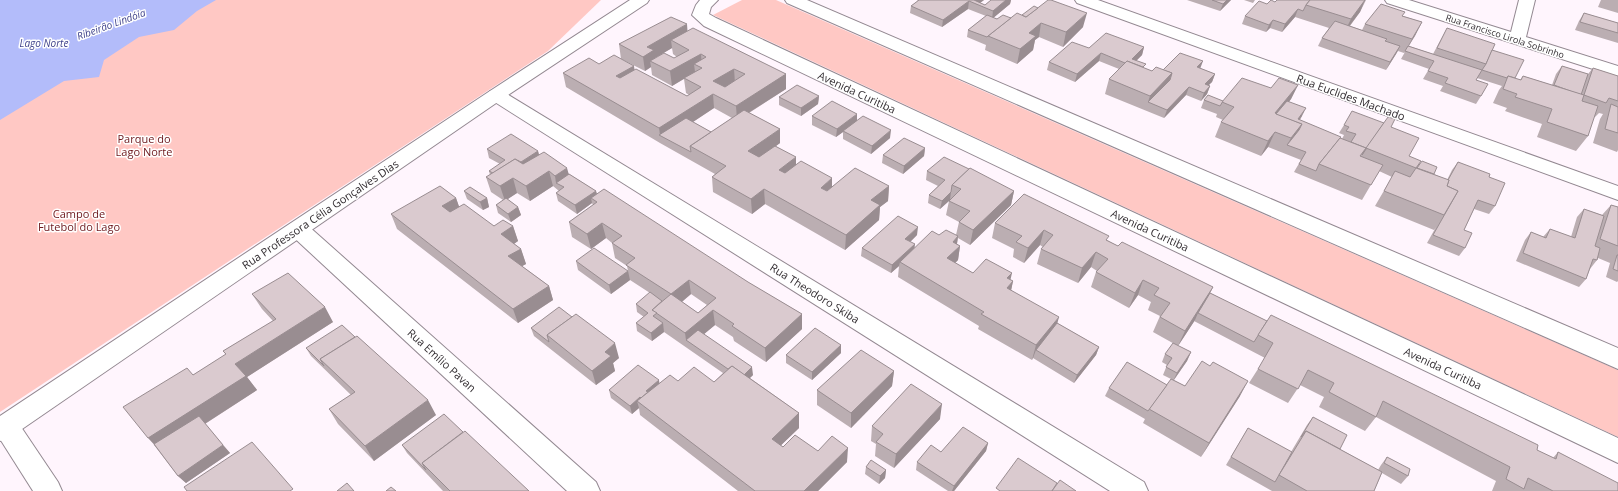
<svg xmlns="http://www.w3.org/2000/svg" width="1618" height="491" font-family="'Open Sans',sans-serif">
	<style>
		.green { fill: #ffc8c4 }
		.water { fill: #b3bcfa }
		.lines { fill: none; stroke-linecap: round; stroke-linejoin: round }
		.minor-casing { stroke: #938891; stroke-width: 2 }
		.tertiary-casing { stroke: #938891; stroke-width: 2 }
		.minor { fill: #fff; fill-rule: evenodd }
		.tertiary { fill: #fff; fill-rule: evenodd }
		.wall { fill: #bbaeb2; fill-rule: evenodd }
		.shaded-wall { fill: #998d91 }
		.building { fill: #dacacf; stroke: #998d91; fill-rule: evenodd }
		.labels { text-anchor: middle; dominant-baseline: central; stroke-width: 3; stroke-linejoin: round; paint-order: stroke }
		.far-street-label { font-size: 9px; fill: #332e32; stroke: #fff }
		.far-water-label { font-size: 10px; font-style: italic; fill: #3f428b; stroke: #fff }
		.street-label { font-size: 11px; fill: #332e32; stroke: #fff }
		.park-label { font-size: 11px; fill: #6d181d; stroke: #fff }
	</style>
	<rect width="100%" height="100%" fill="#fff5fd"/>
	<g class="green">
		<polygon points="0,0 601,0 548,51 0,412"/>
		<polygon points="742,0 776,0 1618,370 1618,437 713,15"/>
	</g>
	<polygon class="water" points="0,0 216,0 197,11 174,30 139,37 104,60 99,77 64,81 0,120"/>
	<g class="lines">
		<defs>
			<g id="minor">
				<polygon points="700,0 718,0 711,7 709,14 716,18 1618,438 1618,463 704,26 692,15 696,5"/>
				<polygon points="785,0 807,0 1618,348 1618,369 787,3"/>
				<polygon points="1075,0 1098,0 1618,186 1618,200 1077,3"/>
				<polygon points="1385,0 1409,0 1511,32 1519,0 1535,0 1526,37 1618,66 1618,77 1387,3"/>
				<polygon points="496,90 502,91 1144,482 1148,491 1110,491 490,99 487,95 490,91"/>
				<polygon points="298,222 306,224 596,482 600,491 567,491 290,234 287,229 290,224"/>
				<polygon points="6,415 15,418 58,482 62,491 33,491 0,439 0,417"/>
			</g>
			<polygon id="tertiary" points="630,0 649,0 647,3 502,99 9,438 0,441 0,416 490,91"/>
		</defs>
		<use href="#minor" class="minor-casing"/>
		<use href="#tertiary" class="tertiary-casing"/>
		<use href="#minor" class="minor"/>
		<use href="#tertiary" class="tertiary"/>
	</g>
	<g class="wall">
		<polygon points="917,0 984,0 980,3 985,5 991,0 1011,0 1010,4 993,18 997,19 1011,18 1022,15 1083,27 1063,47 1039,37 1035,40 1033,50 1017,64 985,50 986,45 967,37 968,30 986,16 968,9 942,27 910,13 911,6 918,1"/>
		<polygon points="1187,0 1231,0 1220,11"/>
		<polygon points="1244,0 1255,0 1253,3"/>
		<polygon points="1277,0 1366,0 1360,12 1350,26 1362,30 1365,24 1403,16 1422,22 1409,46 1433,54 1447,28 1492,50 1515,78 1520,80 1523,76 1552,85 1556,74 1562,66 1588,74 1593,68 1618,76 1618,150 1617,152 1593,143 1600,119 1603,114 1599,113 1595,117 1594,117 1588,136 1576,151 1537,137 1542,124 1505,111 1507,108 1493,103 1499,90 1502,86 1477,78 1476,80 1481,96 1476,104 1440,91 1443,86 1423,79 1429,69 1401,59 1405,52 1404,53 1398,51 1386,70 1318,46 1322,38 1329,28 1295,17 1282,32 1270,28 1266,32 1242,24 1245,16 1267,4 1275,2"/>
		<polygon points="1601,0 1618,0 1618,13 1598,7"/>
		<polygon points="1584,13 1618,23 1618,43 1575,30 1579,21"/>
		<path d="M688 31 786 74V89L749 113 780 129V143L776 146 796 165 832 186H889L888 201 880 207 879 220 845 250 765 204 752 214 713 192 712 177 715 174 660 143 566 87 563 73 599 64 634 66V70L687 96 689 95 686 93 684 79 672 86 652 75 651 67 645 71 621 59 619 44ZM672 48 673 54 677 57 674 58H655ZM714 108 732 118 711 132 693 122Z"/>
		<polygon points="1144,47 1142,55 1136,61 1144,68 1152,71 1200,68 1215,74 1212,82 1208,85 1210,86 1207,94 1201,101 1186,95 1164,118 1105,94 1109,79 1119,69 1099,61 1075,82 1047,70 1049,62 1089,48"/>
		<polygon points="1298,85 1291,99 1289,102 1302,116 1300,120 1342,139 1344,135 1339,133 1344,125 1391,127 1409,156 1434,174 1447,180 1452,170 1458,162 1489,177 1495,206 1489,214 1474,209 1464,230 1465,248 1459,256 1427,243 1436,227 1434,230 1375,206 1392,177 1379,171 1362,200 1294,172 1301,160 1268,147 1261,156 1215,137 1221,122 1223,120 1216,117 1217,114 1201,108 1204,100 1223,101 1271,88"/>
		<polygon points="819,96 818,104 801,116 779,105 779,97"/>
		<polygon points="812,116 857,121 890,138 871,154 843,139 843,132 836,137 812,125"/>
		<polygon points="925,148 924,156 903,174 882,163 883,155"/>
		<path d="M487 149 538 151 539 155 596 191 597 194 802 314V329L766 362 734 341 733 337 715 325 704 334 753 375 750 378 799 413V428L781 445 783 447 818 451 847 462 818 491H738L640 415 639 408 632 414 611 398 609 390 659 380V383L678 381 714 382 723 373 664 332 652 341 637 331 636 323 644 317 637 312 636 304 650 293 630 280 611 294 578 270 576 261 628 271 627 266 615 258 612 243 606 238 591 249 572 237 569 222 593 205 592 203 577 214 558 201 556 193 559 191 553 186 530 201 517 193 507 199 518 207 521 215 511 222 498 213 496 205 503 200 491 192 486 177 490 175 489 171 500 164 489 158ZM691 294 707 305 698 313 682 302Z"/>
		<polygon points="927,171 1014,191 1011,205 970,245 958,238 957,244 960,246 958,260 955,263 973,273 1010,280 1013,281 1011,290 1057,323 1099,347 1096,355 1074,383 1033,358 1032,360 978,329 979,326 898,277 899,266 891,273 861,256 862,248 917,235 910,242 914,248 939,235 956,235 959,222 946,215 949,201 940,209 928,203 929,195 938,186 926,180"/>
		<polygon points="464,191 487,198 489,207 483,210 467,199"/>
		<polygon points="456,198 459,207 494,226 513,226 518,241 514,244 521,249 526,264 522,266 549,286 553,300 518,323 397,229 391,214"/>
		<polygon points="1611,205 1618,207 1618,281 1617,282 1606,277 1610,263 1598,258 1597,260 1590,269 1586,279 1579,287 1516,261 1525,240 1531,232 1543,237 1550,229 1571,237 1577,217 1584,209 1602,215"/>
		<polygon points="995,223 1107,240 1118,246 1213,287 1210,293 1267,321 1553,458 1558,452 1618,491 1492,491 1496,481 1376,417 1365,431 1319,407 1324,397 1300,385 1288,403 1249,383 1265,358 1194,321 1195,320 1178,346 1153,332 1160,316 1148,310 1151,302 1138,295 1129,308 1091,287 1096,272 1097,271 1091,267 1078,283 1037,264 1041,249 1043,247 1040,245 1024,263 1013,257 1014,249 992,238"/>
		<polygon points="252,294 333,322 247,377 257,390 205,424 230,453 186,483 178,476 154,445 193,375 226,355 223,351 273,321 262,309"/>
		<polygon points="531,328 619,358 613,363 615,371 596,385 534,336"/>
		<polygon points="841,345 841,353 812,380 786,363 786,355"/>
		<polygon points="306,348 436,415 374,461 338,424 329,409 351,395 311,356"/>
		<polygon points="1191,352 1187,361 1174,380 1185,386 1240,396 1201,457 1143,423 1145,419 1105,396 1109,388 1167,385 1171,379 1163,375 1167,365 1162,362 1165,354"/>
		<polygon points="894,371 892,386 851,428 817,405 817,390"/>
		<polygon points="1313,417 1340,449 1378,470 1381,465 1387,457 1408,476 1401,484 1382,473 1374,491 1272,491 1226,465 1248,428 1291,452 1307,425"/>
		<polygon points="940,419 894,468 875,456 876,444 871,441 872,426"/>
		<polygon points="988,443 986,451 954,491 948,491 916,470 917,462"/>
		<polygon points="402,445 529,491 443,491 407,453"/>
		<polygon points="866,467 886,470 885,478 879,484 865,474"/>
	</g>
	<g class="shaded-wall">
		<polygon points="974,0 984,0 977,5"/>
		<polygon points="1006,0 1011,0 1010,4 992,19 993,11"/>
		<polygon points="1227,0 1231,0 1220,11 1223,4"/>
		<polygon points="1365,0 1360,12 1344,33 1351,19"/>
		<polygon points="969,1 968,9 942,27 943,20"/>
		<polygon points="1298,9 1295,17 1282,32 1285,24"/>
		<polygon points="1087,13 1083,27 1063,47 1066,32"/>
		<polygon points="1273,20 1270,28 1266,32 1269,25"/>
		<polygon points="1422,22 1415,36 1404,53 1412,39"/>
		<polygon points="1041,23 1039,37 1035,40 1033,50 1017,64 1020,49 1029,33"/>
		<polygon points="687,24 688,38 671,40 672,48 655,58 656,64 650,61 651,67 645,71 643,57 647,47"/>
		<polygon points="1400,46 1396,54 1386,70 1390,62"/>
		<polygon points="1144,47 1142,55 1132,65 1132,59"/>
		<polygon points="1101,53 1099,61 1075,82 1077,74"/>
		<polygon points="701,54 702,68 694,64 695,72 672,86 670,71"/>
		<polygon points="1203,61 1200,69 1197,67"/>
		<polygon points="634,66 636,80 619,91 616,76"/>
		<polygon points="734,69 735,83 716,95 713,81"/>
		<polygon points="1172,73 1167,88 1148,102 1150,96"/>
		<polygon points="786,74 786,89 737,120 736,106"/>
		<polygon points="1215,74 1212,82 1202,92 1205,84"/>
		<polygon points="1298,85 1291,99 1274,120 1275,113"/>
		<polygon points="1210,86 1207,94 1201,101 1204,93"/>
		<polygon points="1189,87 1186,95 1164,118 1167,110"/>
		<polygon points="713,94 714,108 667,139 660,135 659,128"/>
		<polygon points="819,96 818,104 801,116 801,108"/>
		<polygon points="1306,108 1302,116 1294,127 1298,119"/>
		<polygon points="857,114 857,122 843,131 843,132 836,137 837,129"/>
		<polygon points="1302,124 1295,138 1287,145 1291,138"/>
		<polygon points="780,129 780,143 749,166 748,151"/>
		<polygon points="891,130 890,138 871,154 872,146"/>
		<polygon points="1275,132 1268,147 1261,156 1268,141"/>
		<polygon points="925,148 924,156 903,174 904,166"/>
		<polygon points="538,151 540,159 499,177"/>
		<polygon points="796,157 796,172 780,184 779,170"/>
		<polygon points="567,168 571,182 556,183 555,176"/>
		<polygon points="549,171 553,186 530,201 526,186"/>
		<polygon points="513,178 517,193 505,201 500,186"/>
		<polygon points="832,178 832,193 821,188"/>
		<polygon points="889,186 888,201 880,207 879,220 845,250 846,235 871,200"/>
		<polygon points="764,189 765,204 752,214 751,199"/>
		<polygon points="596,191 598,199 591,198 592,203 577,214 575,205"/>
		<polygon points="1014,191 1011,205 970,245 973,230"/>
		<polygon points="951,192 950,200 940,209 942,201"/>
		<polygon points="456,198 461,212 448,221 442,206"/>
		<polygon points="487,198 489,207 483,210 480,202"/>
		<polygon points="518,207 521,215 511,222 508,214"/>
		<polygon points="602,223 606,238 591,249 587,234"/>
		<polygon points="513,226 518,241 506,249 501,234"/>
		<polygon points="918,227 917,235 905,247 905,239"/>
		<polygon points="1044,230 1040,245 1024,263 1028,248"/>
		<polygon points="958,236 956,250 960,246 958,260 945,273 947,258 953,242"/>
		<polygon points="915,244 914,253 900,262 899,266 891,273 892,265"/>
		<polygon points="521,249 526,264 513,271 508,256"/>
		<polygon points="1096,252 1091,267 1078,283 1082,268"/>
		<polygon points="628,271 630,280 611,294 609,285"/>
		<polygon points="1012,273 1009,286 1013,281 1010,296 1004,302 1007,278"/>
		<polygon points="689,280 691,294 673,309 671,294"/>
		<polygon points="1143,280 1138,295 1129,308 1135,293"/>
		<polygon points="549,286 553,300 518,323 513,309"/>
		<polygon points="1213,287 1206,301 1198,313 1195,320 1178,346 1185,331"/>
		<polygon points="325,307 333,322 247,377 257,390 161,452 148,438 235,364"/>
		<polygon points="713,310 715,325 692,344 686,340 685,333"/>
		<polygon points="802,314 802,329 766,362 765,348"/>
		<polygon points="1059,317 1055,332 1036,350 1033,358 1032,360 1036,345"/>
		<polygon points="663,323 664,332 652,341 651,333"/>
		<polygon points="615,343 619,358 613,363 615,371 596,385 592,371 605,352"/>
		<polygon points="841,345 841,353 812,380 812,372"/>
		<polygon points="1099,347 1096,355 1074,383 1077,375"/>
		<polygon points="1191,352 1187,361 1173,381 1177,373"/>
		<polygon points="752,367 753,375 741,386 741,378"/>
		<polygon points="894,371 892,386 851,428 851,413"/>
		<polygon points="659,380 660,388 648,399 646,391"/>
		<polygon points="1248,381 1240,396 1201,457 1209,443"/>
		<polygon points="640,397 642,405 637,401 639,408 632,414 630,406"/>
		<polygon points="428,400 436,415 374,461 365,446"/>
		<polygon points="942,404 940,419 894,468 896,454"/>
		<polygon points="799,413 799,428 773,453 772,439"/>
		<polygon points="988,443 986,451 954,491 952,491 954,486"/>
		<polygon points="223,445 230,453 186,483 178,476"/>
		<polygon points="848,448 847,462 818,491 804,491"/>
		<polygon points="886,470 885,478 879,484 880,476"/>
	</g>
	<g class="building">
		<polygon points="919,0 974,0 985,5 991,0 1006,0 993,11 969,1 943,20 911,6"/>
		<polygon points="1048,0 1051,0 1087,13 1066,32 1041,23 1029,33 1036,36 1020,49 988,36 1017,13 1026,17"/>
		<polygon points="1212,0 1227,0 1223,4"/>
		<polygon points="1271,0 1275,2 1277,0 1310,0 1306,5 1303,11 1298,9 1285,24 1273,20 1269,25 1245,16 1259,1 1267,4"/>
		<polygon points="1310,0 1365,0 1351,19 1306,5"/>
		<polygon points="1381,4 1405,12 1402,16 1422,22 1412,39 1365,24"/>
		<polygon points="1034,6 1038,8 1026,17 1022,15"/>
		<polygon points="1584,13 1618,23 1618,33 1580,22"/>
		<polygon points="987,15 997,19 1003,15 1011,18 988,36 987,37 968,30"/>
		<polygon points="671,17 687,24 647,47 654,50 643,57 619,44"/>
		<polygon points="1335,21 1387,39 1385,41 1400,46 1390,62 1322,38"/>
		<path d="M693 28 786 74 736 106 713 94 659 128 563 73 589 58 599 64 614 55 634 66 616 76 620 78 636 69 687 96 701 87 684 78 702 68 694 64 706 57 701 54 670 71 650 61 664 53 674 58 689 50 671 40ZM734 69 745 74 725 87 713 81Z"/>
		<polygon points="1447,28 1495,44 1486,64 1437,48"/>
		<polygon points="1106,33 1144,47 1132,59 1146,64 1143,67 1127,61 1125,63 1101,53 1077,74 1049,62 1072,42 1089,48"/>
		<polygon points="1408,46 1482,70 1476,80 1488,84 1481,96 1445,83 1448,78 1428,71 1434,61 1405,51"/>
		<polygon points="1492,50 1524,60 1515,78 1508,76 1507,78 1482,70 1486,64"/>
		<polygon points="1180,53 1203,61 1197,67 1215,74 1205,84 1210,86 1204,93 1189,87 1167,110 1148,102 1170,80 1172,73 1163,70"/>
		<polygon points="1127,61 1152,71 1156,67 1172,73 1150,96 1109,79"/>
		<polygon points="1562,66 1588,74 1581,95 1554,85"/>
		<polygon points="1593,68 1618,76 1618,101 1609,98 1606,103 1584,95 1582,101 1598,106 1588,136 1547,122 1552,109 1515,97 1517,94 1503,89 1508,76 1521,80 1523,76 1584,95"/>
		<polygon points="1242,78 1271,88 1279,78 1298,85 1275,113 1302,124 1291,138 1275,132 1268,141 1221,122 1234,107 1222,102"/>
		<polygon points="797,85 819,96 801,108 779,97"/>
		<polygon points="1208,95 1223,101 1220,106 1204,100"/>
		<polygon points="832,101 857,114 837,129 812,116"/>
		<polygon points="1287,101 1306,108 1298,119 1341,137 1319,164 1316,171 1299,164 1306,152 1287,145 1299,130 1302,124 1276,114"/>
		<polygon points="1611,104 1618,107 1618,133 1605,129"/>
		<polygon points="744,110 780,129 748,151 759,157 775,146 796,157 779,170 785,173 801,161 832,178 821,188 827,191 855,168 889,186 871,200 880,205 846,235 764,189 751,199 712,177 726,166 690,146"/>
		<polygon points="1352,111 1384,123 1362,155 1366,148 1351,142 1356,134 1346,131 1349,127 1344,125"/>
		<polygon points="863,116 891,130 872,146 843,131"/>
		<polygon points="1388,117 1395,119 1391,127 1419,138 1409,156 1421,161 1416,168 1366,148"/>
		<polygon points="686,118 711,132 690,146 691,152 659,135"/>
		<polygon points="511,134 538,151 521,162 515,159 493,173 489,171 505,160 487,149"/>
		<polygon points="904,138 925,148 904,166 883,155"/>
		<polygon points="1340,138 1366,148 1360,156 1383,165 1371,185 1319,164"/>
		<polygon points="544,152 567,168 555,176 549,171 526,186 513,178 500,186 486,177 515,159 523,164"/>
		<polygon points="944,157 969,169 952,185 951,192 942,201 929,195 945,180 927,171"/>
		<polygon points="1422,161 1437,167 1434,174 1417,168"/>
		<polygon points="1458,162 1490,174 1489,177 1505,183 1495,206 1478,200 1464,230 1472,233 1465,248 1433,235 1458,191 1447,186 1449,180 1448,180"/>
		<polygon points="970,168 1014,191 973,230 959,222 970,211 949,201 961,189 952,185"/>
		<polygon points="1416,168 1449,180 1447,186 1458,191 1444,215 1384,191 1395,171 1410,177"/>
		<polygon points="569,174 596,191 575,205 556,193 564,187 556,183"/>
		<polygon points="440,186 456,198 442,206 450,212 464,204 494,226 503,220 513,226 501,234 521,249 508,256 549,286 513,309 391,214"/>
		<polygon points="470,187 487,198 480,202 464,191"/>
		<polygon points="604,189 748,282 802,314 765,348 732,326 734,324 713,310 685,333 652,310 671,294 698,313 716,298 689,280 671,294 626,265 635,258 612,243 622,236 602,223 587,234 569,222 597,202 591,198"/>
		<polygon points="1024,194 1109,236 1106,240 1118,246 1122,242 1213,287 1185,331 1160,317 1170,303 1154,295 1159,288 1143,280 1135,293 1096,272 1108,259 1096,252 1082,268 1041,249 1053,235 1044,230 1028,248 1016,242 1022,236 995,223"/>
		<polygon points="506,198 518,207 508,214 496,205"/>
		<polygon points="1611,205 1618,207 1618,246 1600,239"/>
		<polygon points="1584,209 1604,216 1595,246 1600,248 1597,260 1593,259 1586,279 1523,253 1531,232 1546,238 1550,229 1575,238"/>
		<polygon points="898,216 918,227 905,239 915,244 892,265 862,248"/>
		<polygon points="946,230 958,236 953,242 960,246 947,258 973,273 986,259 1012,273 1007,278 1013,281 1007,288 1059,317 1036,345 981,314 984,312 900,262 932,231 939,235"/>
		<polygon points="594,248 628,271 609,285 576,261"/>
		<polygon points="1617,255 1618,255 1618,271 1613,269"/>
		<polygon points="288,273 325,307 235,364 246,376 148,438 123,407 187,368 193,375 226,354 223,351 276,319 252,294"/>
		<polygon points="650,292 662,301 652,310 657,313 653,316 663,323 651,333 636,323 648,313 636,304"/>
		<polygon points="1210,293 1267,321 1254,342 1198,313"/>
		<polygon points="559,307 572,317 547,335 549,342 531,328"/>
		<polygon points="576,314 615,343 605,352 611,356 592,371 547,335"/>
		<polygon points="1271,315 1538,445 1537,450 1556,459 1558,452 1618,483 1618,491 1553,491 1528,478 1524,489 1506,479 1510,467 1383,401 1376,417 1329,392 1334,383 1308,370 1298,389 1258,369 1273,343 1258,335"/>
		<polygon points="1057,323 1099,347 1077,375 1036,350"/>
		<polygon points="342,325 355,337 320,359 324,366 306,348"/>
		<polygon points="815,328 841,345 812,372 786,355"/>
		<polygon points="698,330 752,367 744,375 732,366 728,369 686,340"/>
		<polygon points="357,336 428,400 365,446 329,409 355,392 320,359"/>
		<polygon points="1173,343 1191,352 1177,373 1166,367 1172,358 1165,354"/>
		<polygon points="861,350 894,371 851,413 817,390"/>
		<polygon points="1202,361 1210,366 1213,362 1248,381 1209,443 1149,409 1171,379 1185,386"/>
		<polygon points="1127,362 1167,385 1148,411 1109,388"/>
		<polygon points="638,365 659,380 646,391 648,392 641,398 640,397 630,406 609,390"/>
		<polygon points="732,366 799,413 772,439 783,447 795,435 818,451 832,436 848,448 804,491 755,491 637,401 670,375 678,381 694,367 714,382"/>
		<polygon points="911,384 942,404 896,454 876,442 883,434 872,426"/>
		<polygon points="444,414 463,432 422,463 426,470 402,445"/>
		<polygon points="199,416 223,445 178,476 154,444"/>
		<polygon points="1313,417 1347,435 1340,449 1306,431 1301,437"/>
		<polygon points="963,427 988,443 954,486 917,462 931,445 941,452"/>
		<polygon points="1248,428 1292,452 1275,482 1231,457"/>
		<polygon points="465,431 529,491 450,491 422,463"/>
		<polygon points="1306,431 1382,472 1374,491 1307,491 1279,475"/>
		<polygon points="252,442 293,489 290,491 187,491 184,487"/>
		<polygon points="1387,457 1410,469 1408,476 1384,463"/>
		<polygon points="1018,458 1057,483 1052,491 1000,491 996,488"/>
		<polygon points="871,460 886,470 880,476 866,467"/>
		<polygon points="1060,480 1076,491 1052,491"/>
		<polygon points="347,483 354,491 337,491"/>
		<polygon points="391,487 396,491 386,491"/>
	</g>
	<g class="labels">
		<g class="far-street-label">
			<text transform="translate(1505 36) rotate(18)">Rua Francisco Lirola Sobrinho</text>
		</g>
		<g class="far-water-label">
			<text transform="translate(111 24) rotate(-20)">Ribeirão Lindóia</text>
			<text x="44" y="43">Lago Norte</text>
		</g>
		<g class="street-label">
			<text transform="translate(857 92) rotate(25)">Avenida Curitiba</text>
			<text transform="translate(1351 97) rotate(20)">Rua Euclides Machado</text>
			<text transform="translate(320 214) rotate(-34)">Rua Professora Célia Gonçalves Dias</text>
			<text transform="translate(1150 230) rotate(25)">Avenida Curitiba</text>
			<text transform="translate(815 293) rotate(32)">Rua Theodoro Skiba</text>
			<text transform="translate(442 360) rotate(42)">Rua Emílio Pavan</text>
			<text transform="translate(1443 368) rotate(25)">Avenida Curitiba</text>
		</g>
		<g class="park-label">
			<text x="144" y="138">Parque do<tspan x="144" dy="13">Lago Norte</tspan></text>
			<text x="79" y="213">Campo de<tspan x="79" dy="13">Futebol do Lago</tspan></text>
		</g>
	</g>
</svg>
